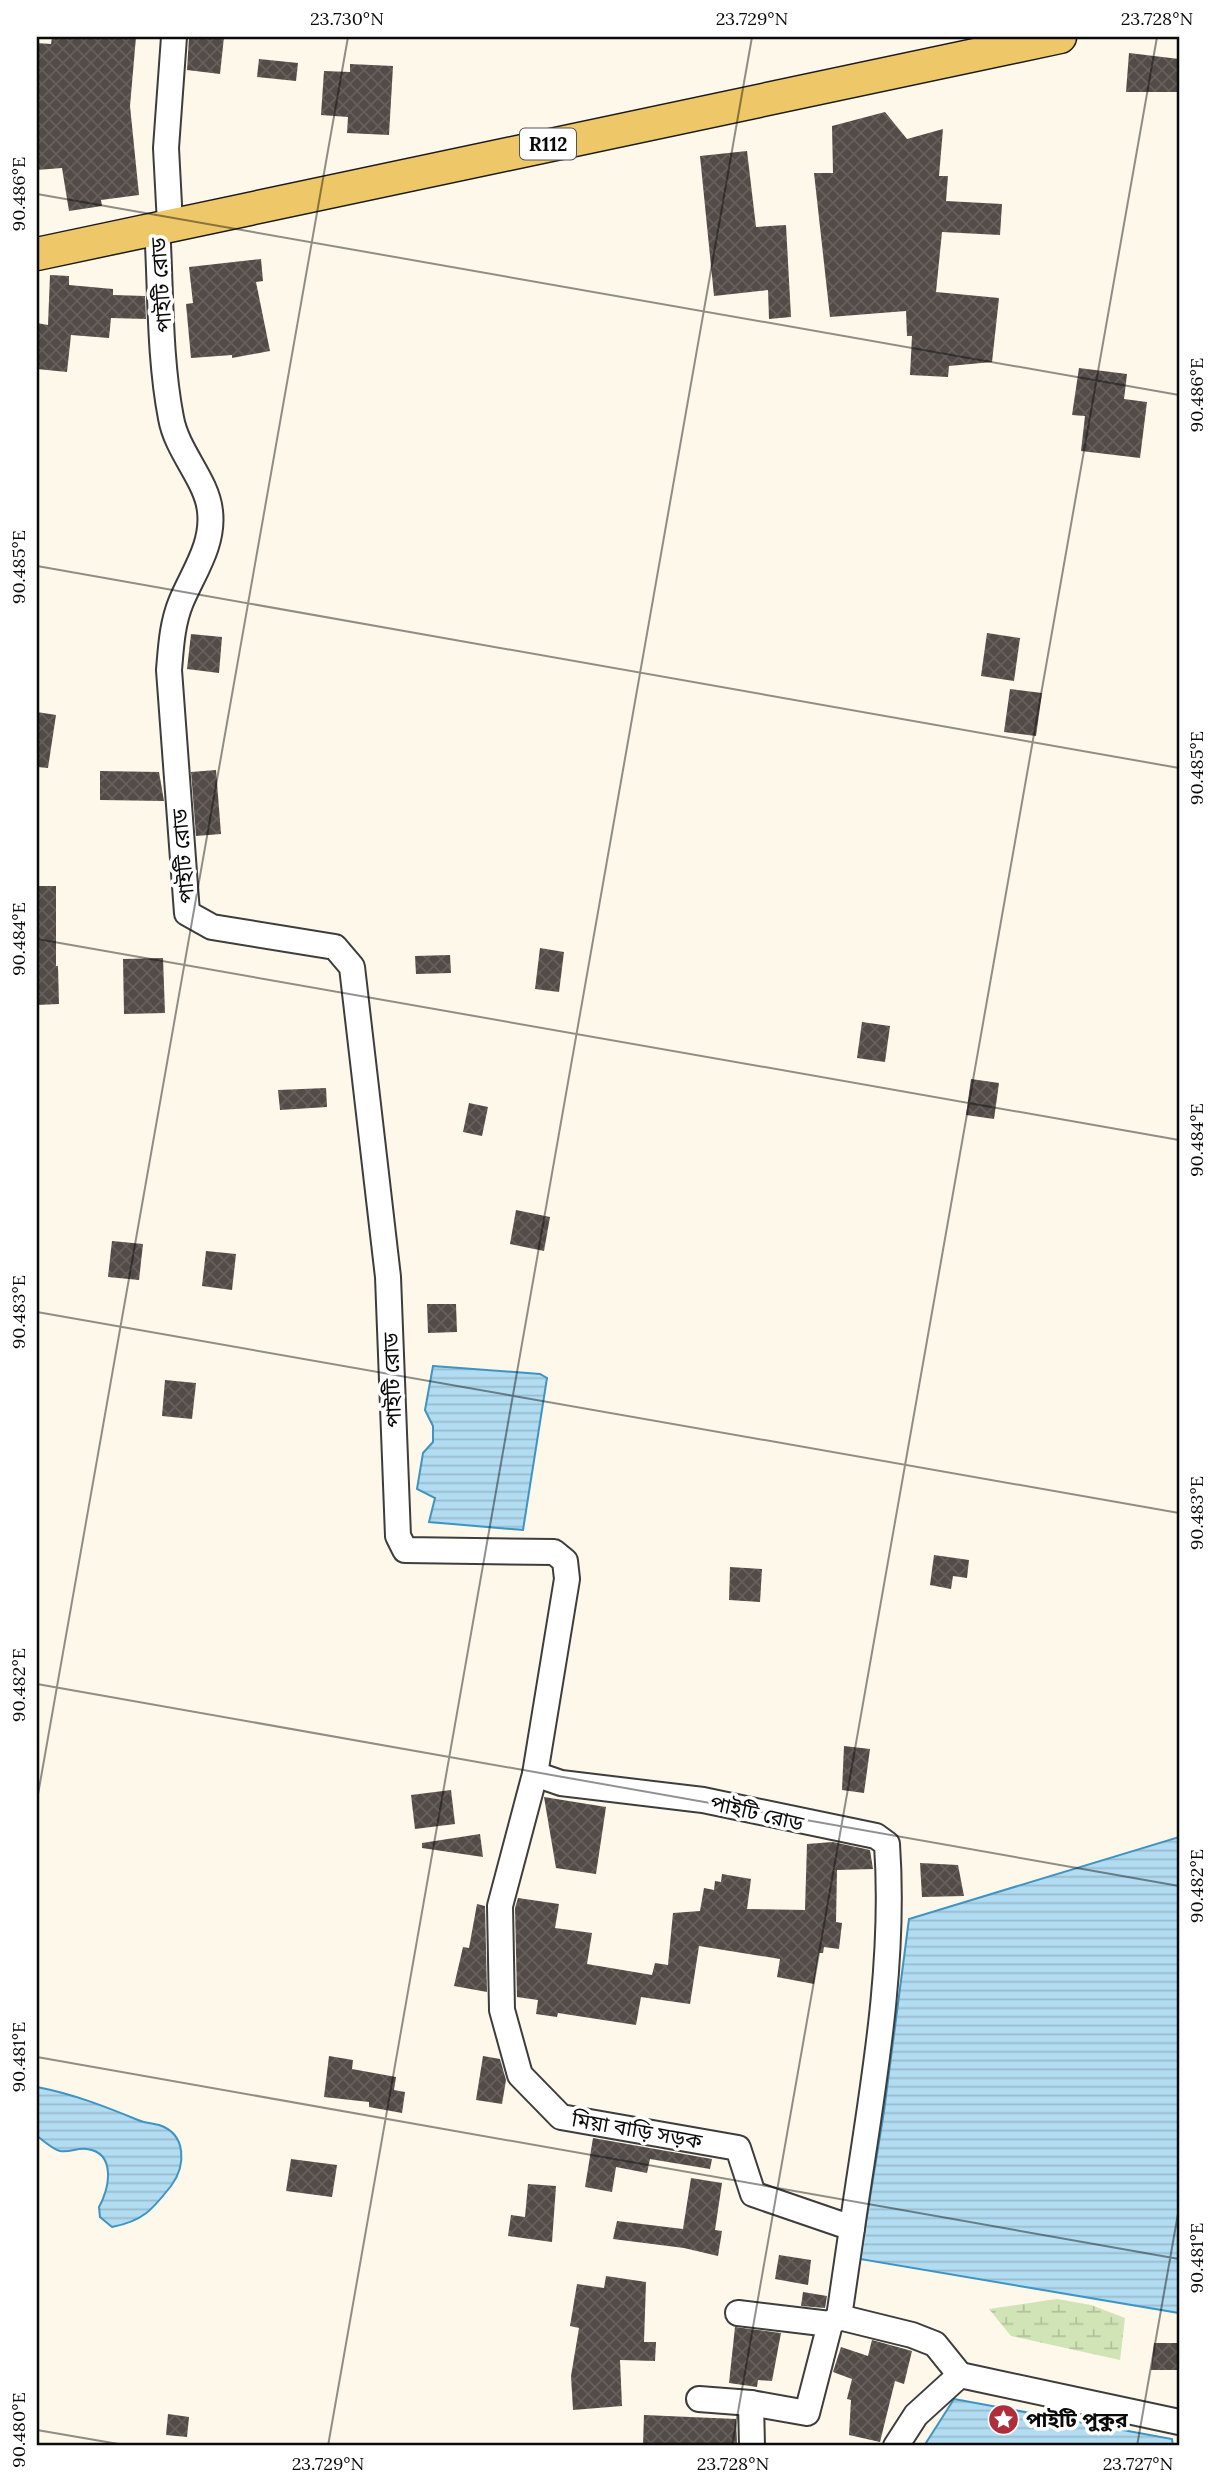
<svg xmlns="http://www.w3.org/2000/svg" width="1216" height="2483" font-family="Lora,'Noto Sans Bengali',serif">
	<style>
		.wetland { fill: url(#wetland-marsh) }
		.water { fill: url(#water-rules); stroke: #3e94c2; stroke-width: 2 }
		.building { fill: url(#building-cross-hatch) }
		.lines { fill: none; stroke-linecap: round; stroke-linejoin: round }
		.minor-casing { stroke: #3d3d3d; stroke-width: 28 }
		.major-casing { stroke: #1b1b1b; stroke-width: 35 }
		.minor { stroke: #fff; stroke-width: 24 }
		.major { stroke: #eec768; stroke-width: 32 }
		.ticks { fill: none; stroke: #0a0a0a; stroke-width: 2; stroke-opacity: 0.45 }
		.labels { text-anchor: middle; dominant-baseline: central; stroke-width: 7; stroke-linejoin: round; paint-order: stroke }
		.shield { fill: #fff; stroke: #545454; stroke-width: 2 }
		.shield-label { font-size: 19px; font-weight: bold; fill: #0a0a0a }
		.street-label { font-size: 21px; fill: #0a0a0a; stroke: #fff }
		.poi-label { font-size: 21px; font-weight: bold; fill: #0a0a0a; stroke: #fff; text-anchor: start }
		.neatline { fill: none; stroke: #0a0a0a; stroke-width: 2.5 }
		.ticks-label { font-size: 18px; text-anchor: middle; fill: #0a0a0a }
	</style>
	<defs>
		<pattern id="wetland-marsh" width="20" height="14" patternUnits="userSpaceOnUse" patternTransform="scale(1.75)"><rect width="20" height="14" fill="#d0e4b6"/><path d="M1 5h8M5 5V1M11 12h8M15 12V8" fill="none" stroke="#b1c29b"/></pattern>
		<pattern id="water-rules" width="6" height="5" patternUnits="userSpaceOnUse" patternTransform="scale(1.75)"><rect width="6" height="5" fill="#b2dcf1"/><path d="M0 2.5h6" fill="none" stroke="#98bbcd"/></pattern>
		<pattern id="building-cross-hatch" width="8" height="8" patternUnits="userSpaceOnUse" patternTransform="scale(1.75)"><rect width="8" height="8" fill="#524b47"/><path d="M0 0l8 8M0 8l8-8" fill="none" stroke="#66605d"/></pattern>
	</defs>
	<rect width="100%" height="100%" fill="#fdf8e9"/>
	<polygon class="wetland" points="1057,2299 1091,2305 1125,2318 1120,2360 1011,2336 989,2309"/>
	<g class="water">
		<polygon points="433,1366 540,1374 547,1378 523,1530 429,1522 435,1498 417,1489 423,1453 433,1442 433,1426 425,1410"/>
		<polygon points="1179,1837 1179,2313 860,2259 884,2111 909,1919"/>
		<path d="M37 2087C73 2094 104 2106 138 2120 144 2123 152 2123 159 2125 187 2134 186 2166 171 2186 152 2210 143 2221 112 2227L100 2217 99 2207C109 2190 117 2153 87 2149 78 2147 70 2153 60 2151 52 2149 44 2141 37 2136Z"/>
		<polygon points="954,2399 1172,2439 1173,2446 924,2446"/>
	</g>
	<g class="building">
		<polygon points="52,37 136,37 130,106 139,195 101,200 102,206 69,211 62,168 37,170 37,43 51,44"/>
		<polygon points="189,37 224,37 220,74 187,70"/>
		<polygon points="1129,53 1179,59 1179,92 1126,92"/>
		<polygon points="259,59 298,63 296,81 257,77"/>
		<polygon points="350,64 393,66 389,135 347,133 348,117 321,115 324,71 350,72"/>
		<polygon points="885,112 907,139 943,129 939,176 948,176 946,201 1002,204 1000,235 942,232 936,292 999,298 992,362 949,366 948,377 910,375 912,336 907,336 906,311 830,317 814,173 833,173 832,126"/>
		<polygon points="747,151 756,227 786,225 791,317 769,319 768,290 714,296 700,156"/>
		<polygon points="261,259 263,281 256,282 270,351 232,358 232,355 191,358 186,304 193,303 189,267"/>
		<polygon points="50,275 69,276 69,285 113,289 113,295 145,296 146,319 111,318 109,338 71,335 67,372 37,369 37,323 48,325"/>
		<polygon points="1079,368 1127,374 1124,399 1147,402 1140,458 1081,451 1085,416 1072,415"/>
		<polygon points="987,633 1020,638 1014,681 981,676"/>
		<polygon points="191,634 222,637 219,673 187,669"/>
		<polygon points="1010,689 1042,693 1036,736 1004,732"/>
		<polygon points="37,712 56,715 48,768 37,767"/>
		<polygon points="216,770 221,834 196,836 191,772"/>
		<polygon points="100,771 159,772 164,801 100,800"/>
		<polygon points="37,886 56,886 56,966 58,966 59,1004 37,1005"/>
		<polygon points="540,948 564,952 559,992 535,989"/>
		<polygon points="450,955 451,973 416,974 415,956"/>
		<polygon points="163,958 165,1013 124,1014 123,959"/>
		<polygon points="862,1022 890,1026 885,1062 857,1058"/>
		<polygon points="971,1079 999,1083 994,1119 966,1115"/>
		<polygon points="326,1088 327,1107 280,1110 278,1090"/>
		<polygon points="469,1103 488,1107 482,1136 463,1132"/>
		<polygon points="516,1210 550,1217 544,1251 510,1244"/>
		<polygon points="112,1241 143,1244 139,1280 108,1277"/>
		<polygon points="206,1251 236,1254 232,1290 202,1286"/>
		<polygon points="427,1304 456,1304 457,1332 428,1333"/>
		<polygon points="165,1380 196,1383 192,1419 162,1416"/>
		<polygon points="934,1555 969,1560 967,1578 953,1576 951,1589 930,1585"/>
		<polygon points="730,1567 762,1569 760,1602 729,1600"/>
		<polygon points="844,1746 870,1749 864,1793 842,1790"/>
		<polygon points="451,1790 455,1824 415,1829 411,1795"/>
		<polygon points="544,1797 606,1807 596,1874 556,1868"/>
		<polygon points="480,1834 483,1857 422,1848 422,1843"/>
		<polygon points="833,1842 870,1850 873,1869 837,1870 836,1922 842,1923 839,1949 824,1947 823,1953 819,1953 814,1984 777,1977 780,1959 699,1946 690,2004 641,1997 636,2025 558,2013 557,2017 536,2014 538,2000 517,1997 515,1908 518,1898 559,1904 555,1928 592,1933 587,1964 652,1975 655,1963 668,1965 673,1913 700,1911 704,1888 714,1890 715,1881 721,1882 722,1874 751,1879 747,1909 805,1910 807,1844"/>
		<polygon points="920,1863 958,1865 964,1896 922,1897"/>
		<polygon points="477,1904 485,1906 487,1992 454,1986 463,1947 469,1948"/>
		<polygon points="329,2056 353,2060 352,2069 396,2077 394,2090 405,2092 402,2113 369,2107 369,2102 324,2097"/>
		<polygon points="483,2056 500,2059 506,2080 502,2104 476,2100"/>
		<polygon points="593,2138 712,2159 710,2169 650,2159 647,2173 616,2167 612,2192 585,2187"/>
		<polygon points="291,2159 337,2165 332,2197 286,2191"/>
		<polygon points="691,2178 722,2183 715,2230 722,2231 718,2256 684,2248 613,2239 617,2221 683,2229"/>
		<polygon points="528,2184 556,2186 552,2242 508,2236 511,2215 525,2217"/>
		<polygon points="779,2255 811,2260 808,2285 775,2279"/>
		<polygon points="606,2276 646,2282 644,2342 656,2342 655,2361 620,2360 622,2406 573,2410 571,2376 579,2328 570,2326 577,2284 604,2288"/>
		<polygon points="803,2292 827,2296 825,2308 801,2306"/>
		<polygon points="735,2327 781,2333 772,2381 758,2380 757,2387 729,2383"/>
		<polygon points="872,2340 912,2351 904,2384 895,2381 880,2442 849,2435 851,2400 847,2399 852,2379 833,2372 841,2347 868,2356"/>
		<polygon points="1154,2343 1179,2343 1179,2370 1151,2370"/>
		<polygon points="168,2414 189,2417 187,2437 166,2435"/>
		<polygon points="644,2415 736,2419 737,2444 643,2446"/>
	</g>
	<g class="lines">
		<defs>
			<g id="minor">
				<polyline points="170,224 166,148 174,37"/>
				<path d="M157 226C161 289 159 356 171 418 177 452 207 480 210 511 214 545 193 573 181 602 172 624 171 647 169 670L187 913 212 927 335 947 352 967 388 1277 398 1536 405 1550 554 1552 565 1561 567 1579 535 1774 561 1783 703 1800 876 1836 887 1844C896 1973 870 2101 852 2228"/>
				<polyline points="535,1774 500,1906 502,2010 520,2075 561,2117 738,2148 753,2194 852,2228 839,2317"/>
				<polyline points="738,2313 830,2324"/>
				<polyline points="839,2317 912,2335 935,2344 960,2375"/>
				<polyline points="960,2375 1179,2422"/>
				<polyline points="699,2399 751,2403 807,2413 830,2324 839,2317"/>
				<polyline points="751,2403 752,2446"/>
				<polyline points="896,2446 916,2415 960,2375"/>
			</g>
			<polyline id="major" points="37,254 1060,37"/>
		</defs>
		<use href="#minor" class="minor-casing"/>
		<use href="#major" class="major-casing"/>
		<use href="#minor" class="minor"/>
		<use href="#major" class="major"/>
	</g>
	<path class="ticks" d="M37 194 1179 395M37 566 1179 768M37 939 1179 1140M37 1312 1179 1513M37 1684 1179 1886M37 1800 348 37M37 2057 1179 2259M37 2430 130 2446M328 2446 752 37M732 2446 1157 37M1137 2446 1179 2208"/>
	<defs>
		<symbol id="sight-disc" viewBox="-11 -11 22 22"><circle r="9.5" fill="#ae2e3a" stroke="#fff"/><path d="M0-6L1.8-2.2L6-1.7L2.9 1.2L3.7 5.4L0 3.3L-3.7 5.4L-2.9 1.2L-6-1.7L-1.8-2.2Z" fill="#fff"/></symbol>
	</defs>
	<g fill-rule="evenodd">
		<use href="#sight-disc" x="986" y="2402" width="35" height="35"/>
	</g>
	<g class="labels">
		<rect class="shield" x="520" y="128.5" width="56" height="31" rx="5"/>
		<g class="shield-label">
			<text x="548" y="144">R112</text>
		</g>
		<g class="street-label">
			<text transform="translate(161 285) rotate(-94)">পাইটি রোড</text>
			<text transform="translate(183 856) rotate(-95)">পাইটি রোড</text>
			<text transform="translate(392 1380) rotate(-92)">পাইটি রোড</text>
			<text transform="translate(757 1813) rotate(13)">পাইটি রোড</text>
			<text transform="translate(637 2130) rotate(10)">মিয়া বাড়ি সড়ক</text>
		</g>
		<g class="poi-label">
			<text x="1026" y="2419">পাইটি পুকুর</text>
		</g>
	</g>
	<rect width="1216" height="2483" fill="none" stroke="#ffffff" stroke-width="77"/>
	<rect x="38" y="38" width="1140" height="2406" class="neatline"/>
	<g class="ticks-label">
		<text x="347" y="25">23.730°N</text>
		<text x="752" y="25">23.729°N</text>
		<text x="1157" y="25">23.728°N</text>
		<text transform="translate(19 194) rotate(-90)" y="6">90.486°E</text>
		<text transform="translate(1197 395) rotate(-90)" y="6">90.486°E</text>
		<text transform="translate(19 567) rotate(-90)" y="6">90.485°E</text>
		<text transform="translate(1197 768) rotate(-90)" y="6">90.485°E</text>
		<text transform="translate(19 939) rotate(-90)" y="6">90.484°E</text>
		<text transform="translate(1197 1140) rotate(-90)" y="6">90.484°E</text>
		<text transform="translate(19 1312) rotate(-90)" y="6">90.483°E</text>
		<text transform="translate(1197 1513) rotate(-90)" y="6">90.483°E</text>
		<text transform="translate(19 1685) rotate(-90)" y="6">90.482°E</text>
		<text transform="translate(1197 1886) rotate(-90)" y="6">90.482°E</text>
		<text transform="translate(19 2057) rotate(-90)" y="6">90.481°E</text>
		<text transform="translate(1197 2258) rotate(-90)" y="6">90.481°E</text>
		<text transform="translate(19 2430) rotate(-90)" y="6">90.480°E</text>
		<text x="328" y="2470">23.729°N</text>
		<text x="733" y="2470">23.728°N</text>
		<text x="1138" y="2470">23.727°N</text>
	</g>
</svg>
